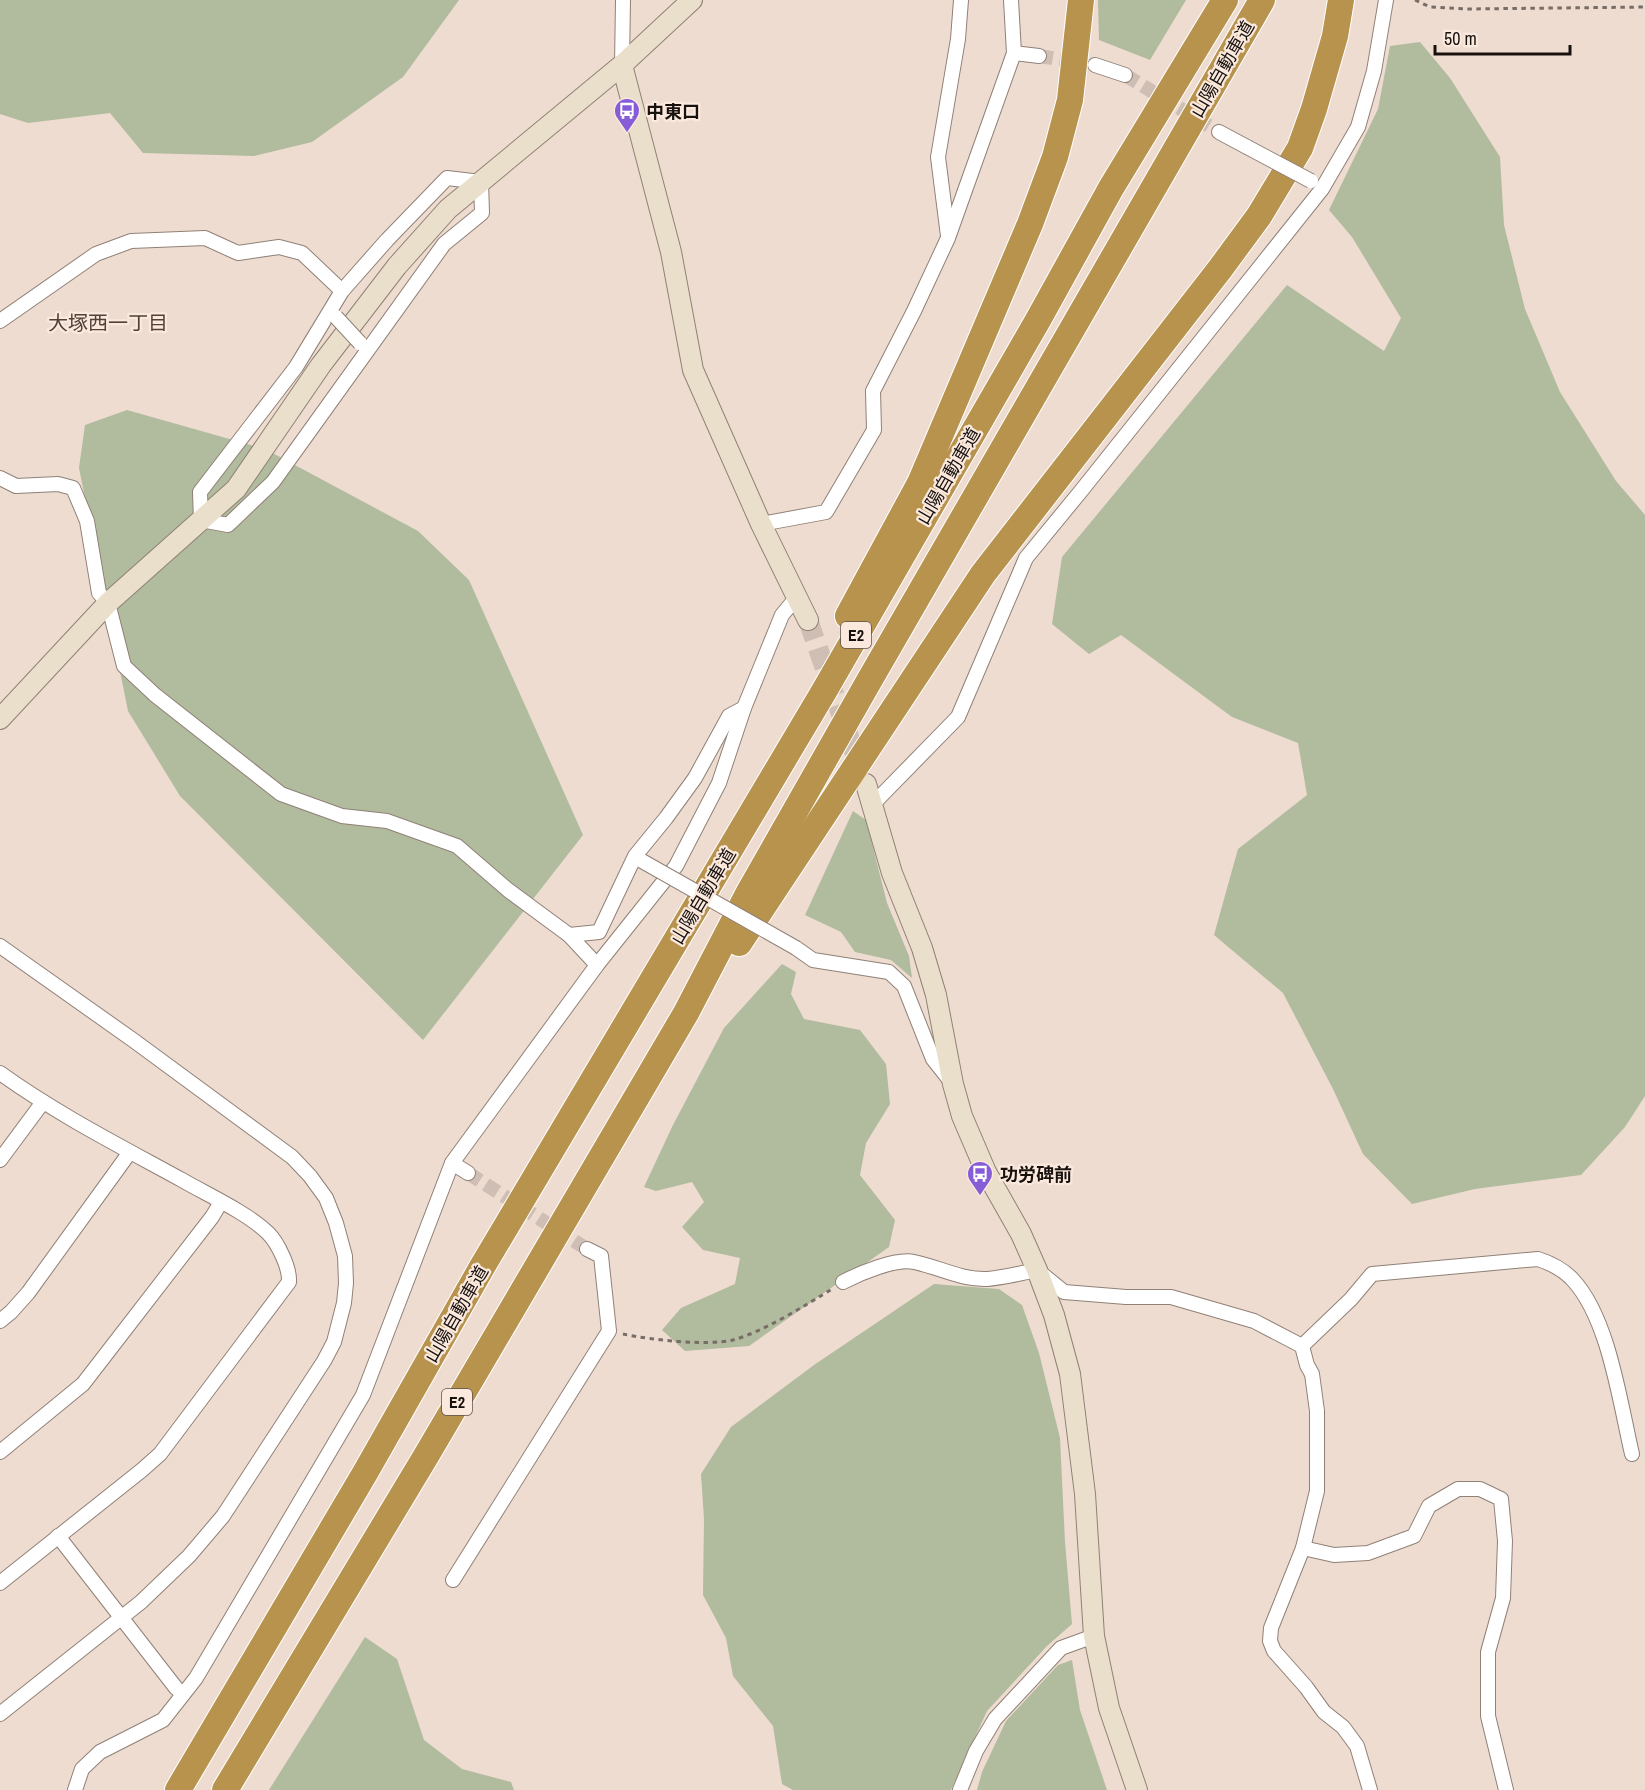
<svg xmlns="http://www.w3.org/2000/svg" width="1645" height="1790" font-family="'Archivo Narrow','Noto Sans JP',sans-serif">
	<style>
		.green { fill: #b1bb9e }
		.lines { fill: none; stroke-linecap: round; stroke-linejoin: round }
		.street-tunnel { stroke: #cebeb4; stroke-width: 14; stroke-dasharray: 14 7; stroke-linecap: butt }
		.secondary-tunnel { stroke: #cebeb4; stroke-width: 20; stroke-dasharray: 20 10; stroke-linecap: butt }
		.street-casing { stroke: #908076; stroke-width: 16 }
		.secondary-casing { stroke: #908076; stroke-width: 22 }
		.highway-casing { stroke: #fff; stroke-width: 28 }
		.path { stroke: #786d66; stroke-width: 3; stroke-dasharray: 4.5 4.5; stroke-linecap: butt }
		.street { stroke: #fff; stroke-width: 14 }
		.secondary { stroke: #e9dfca; stroke-width: 20 }
		.highway { stroke: #b7934d; stroke-width: 26 }
		.street-bridge-casing { stroke: #908076; stroke-width: 16; stroke-linecap: butt }
		.street-bridge { stroke: #fff; stroke-width: 14 }
		.labels { text-anchor: middle; dominant-baseline: central; stroke-width: 4.5; stroke-linejoin: round; paint-order: stroke }
		.shield { fill: #fbe9de; stroke: #5c524d; stroke-width: 1.5 }
		.shield-label { font-size: 16px; font-weight: bold; fill: #18120f }
		.street-label { font-size: 18px; fill: #18120f; stroke: #fbe9de }
		.poi-label { font-size: 18px; font-weight: bold; fill: #18120f; stroke: #fbe9de; text-anchor: start }
		.neighbourhood-label { font-size: 20px; fill: #514239; stroke: #fbe9de }
	</style>
	<rect width="100%" height="100%" fill="#eedcd1"/>
	<g class="green">
		<polygon points="0,0 459,0 403,77 312,142 254,156 143,153 110,113 28,123 0,114"/>
		<polygon points="1098,0 1186,0 1150,60 1099,40"/>
		<polygon points="1420,42 1450,78 1500,157 1504,225 1525,309 1560,392 1616,481 1645,515 1645,1096 1625,1127 1581,1175 1475,1189 1412,1204 1363,1154 1333,1089 1283,993 1214,935 1238,849 1307,795 1298,743 1232,717 1121,635 1089,654 1052,624 1062,557 1287,285 1384,351 1401,318 1352,237 1329,210 1378,109 1390,46"/>
		<polygon points="127,410 265,449 418,531 469,580 583,835 423,1040 180,796 128,711 79,468 85,425"/>
		<polygon points="853,811 866,820 887,903 909,956 912,978 891,960 855,952 841,932 805,915"/>
		<polygon points="782,964 796,972 791,994 804,1019 860,1030 886,1064 890,1104 866,1143 860,1175 895,1220 889,1247 749,1346 685,1351 662,1330 681,1308 735,1284 740,1258 703,1250 682,1227 704,1202 692,1182 656,1191 644,1187 672,1127 724,1028"/>
		<polygon points="934,1284 999,1289 1022,1305 1039,1353 1060,1438 1065,1542 1072,1624 1047,1646 987,1711 951,1790 793,1790 782,1784 773,1726 733,1676 726,1638 703,1595 704,1519 701,1474 731,1427 814,1365"/>
		<polygon points="365,1637 397,1659 424,1740 462,1769 511,1782 514,1790 269,1790"/>
		<polygon points="1072,1660 1080,1710 1107,1790 977,1790 982,1772 1006,1721 1058,1665"/>
	</g>
	<g class="lines">
		<g class="street-tunnel">
			<polyline points="1039,56 1078,62"/>
			<polyline points="1125,75 1219,132"/>
			<polyline points="468,1173 587,1249"/>
		</g>
		<polyline class="secondary-tunnel" points="808,620 861,771"/>
		<defs>
			<g id="street">
				<polyline points="1014,53 1039,56"/>
				<polyline points="622,65 623,0"/>
				<polyline points="1095,65 1125,75"/>
				<polyline points="1219,132 1247,147"/>
				<polygon points="447,178 481,182 482,213 444,244 273,482 228,525 201,520 200,492 296,367 342,291 387,240"/>
				<polyline points="948,236 938,157 958,39 961,0"/>
				<polyline points="0,321 96,254 131,241 205,238 238,253 279,247 302,253 342,291"/>
				<polyline points="0,478 16,486 58,484 73,488 87,521 99,593 108,603 124,666 155,695 281,794 342,816 387,821 457,846 508,890 569,935 597,965"/>
				<polyline points="761,524 826,512 874,430 873,391 914,311 948,238 1014,53 1011,0"/>
				<polyline points="873,804 958,717 1026,558 1081,491 1322,189 1358,127 1374,71 1386,0"/>
				<polyline points="569,935 599,932 635,856 666,818 695,778 729,716 744,708"/>
				<polyline points="0,946 133,1040 292,1157 310,1176 326,1198 336,1223 345,1256 346,1283 344,1303 334,1342 324,1361 223,1516 189,1556 141,1602 0,1714"/>
				<polyline points="796,948 813,960 889,972 904,986 933,1059 952,1083"/>
				<path d="M0 1073C57 1114 120 1146 182 1180 208 1195 246 1212 268 1233 278 1243 290 1268 289 1282L160 1454 142 1470 0 1583"/>
				<polyline points="0,1160 43,1102"/>
				<polyline points="452,1163 468,1173"/>
				<path d="M843 1282C860 1273 896 1258 914 1262 939 1267 961 1280 987 1279 1003 1278 1021 1273 1037 1270L1064 1292 1126 1297H1171L1254 1321 1302 1346 1307 1365 1312 1374 1317 1411V1491L1303 1548 1271 1628 1270 1641 1274 1651 1306 1687 1324 1712 1343 1727 1357 1746 1370 1790"/>
				<polyline points="0,1321 11,1312 28,1293 130,1152"/>
				<path d="M1302 1346 1351 1299 1372 1274 1538 1259C1550 1263 1564 1270 1573 1280 1609 1319 1620 1403 1632 1454"/>
				<polyline points="0,1452 83,1384 212,1217 221,1202"/>
				<polyline points="58,1536 176,1688 183,1694"/>
				<polyline points="1303,1548 1334,1555 1368,1553 1414,1536 1429,1506 1458,1489 1480,1489 1501,1499 1505,1541 1503,1598 1488,1652 1488,1716 1506,1790"/>
				<polyline points="453,1580 609,1331 601,1256 587,1249"/>
				<polyline points="75,1790 82,1769 100,1752 163,1720 196,1678 363,1395 452,1163 597,965 676,866 719,783 744,708 782,615 796,598"/>
				<polyline points="960,1790 976,1751 995,1719 1061,1648 1094,1636"/>
			</g>
			<g id="secondary">
				<polyline points="622,65 671,252 693,370 761,524 808,620"/>
				<polyline points="0,719 108,603 236,489 321,365 397,266 448,209 622,65 692,0"/>
				<polyline points="866,784 892,873 922,948 936,995 953,1084 962,1116 986,1172 1021,1234 1037,1270 1054,1315 1070,1374 1085,1494 1094,1636 1109,1708 1137,1790"/>
			</g>
			<g id="highway">
				<polyline points="848,616 920,483 1030,224 1055,157 1070,100 1081,0"/>
				<polyline points="739,943 983,574 1220,269 1259,216 1300,148 1314,109 1335,36 1341,0"/>
				<polyline points="178,1790 365,1473 482,1267 823,693 1038,320 1111,188 1225,0"/>
				<polyline points="225,1790 426,1456 686,1013 748,894 869,681 1262,0"/>
			</g>
		</defs>
		<use href="#street" class="street-casing"/>
		<use href="#secondary" class="secondary-casing"/>
		<use href="#highway" class="highway-casing"/>
		<g class="path">
			<polyline points="1415,0 1430,7 1469,9 1645,7"/>
			<path d="M623 1334C651 1340 707 1346 733 1340 763 1332 806 1305 832 1289"/>
		</g>
		<use href="#street" class="street"/>
		<use href="#secondary" class="secondary"/>
		<use href="#highway" class="highway"/>
		<defs>
			<g id="street-bridge">
				<polyline points="1247,147 1311,181"/>
				<polyline points="336,317 360,343"/>
				<polyline points="642,861 796,948"/>
			</g>
		</defs>
		<use href="#street-bridge" class="street-bridge-casing"/>
		<use href="#street-bridge" class="street-bridge"/>
	</g>
	<defs>
		<symbol id="bus-pin" viewBox="-11 -11 22 30"><path d="M0 17L-7.5 6A9.5 9.5 0 1 1 7.5 6Z" fill="#865dd7" stroke="#fbe9de"/><path d="M-5-6H5V4H4V6H2V4H-2V6H-4V4H-5ZM-3.5-4V0h7V-4ZM-3.5 1.2v1.5H-2V1.2ZM2 1.2v1.5H3.5V1.2Z" fill="#fff"/></symbol>
	</defs>
	<g fill-rule="evenodd">
		<use href="#bus-pin" x="612" y="96" width="30" height="40"/>
		<use href="#bus-pin" x="965" y="1159" width="30" height="40"/>
	</g>
	<g class="labels">
		<g class="shield">
			<rect x="841" y="622" width="30" height="26" rx="4.5"/>
			<rect x="442" y="1389" width="30" height="26" rx="4.5"/>
		</g>
		<g class="shield-label">
			<text x="856" y="635">E2</text>
			<text x="457" y="1402">E2</text>
		</g>
		<g class="street-label">
			<text transform="translate(1222 69) rotate(-60)">山陽自動車道</text>
			<text transform="translate(948 476) rotate(-60)">山陽自動車道</text>
			<text transform="translate(703 896) rotate(-59)">山陽自動車道</text>
			<text transform="translate(456 1314) rotate(-60)">山陽自動車道</text>
		</g>
		<g class="poi-label">
			<text x="646" y="111">中東口</text>
			<text x="1000" y="1174">功労碑前</text>
		</g>
		<g class="neighbourhood-label">
			<text x="108" y="322">大塚西一丁目</text>
		</g>
	</g>
	<path d="M1435 45v9h135v-9" fill="none" stroke="#18120f" stroke-width="3"/>
	<text x="1444" y="45" font-size="18" fill="#18120f" stroke="#fbe9de" stroke-width="4.5" paint-order="stroke">50 m</text>
</svg>
